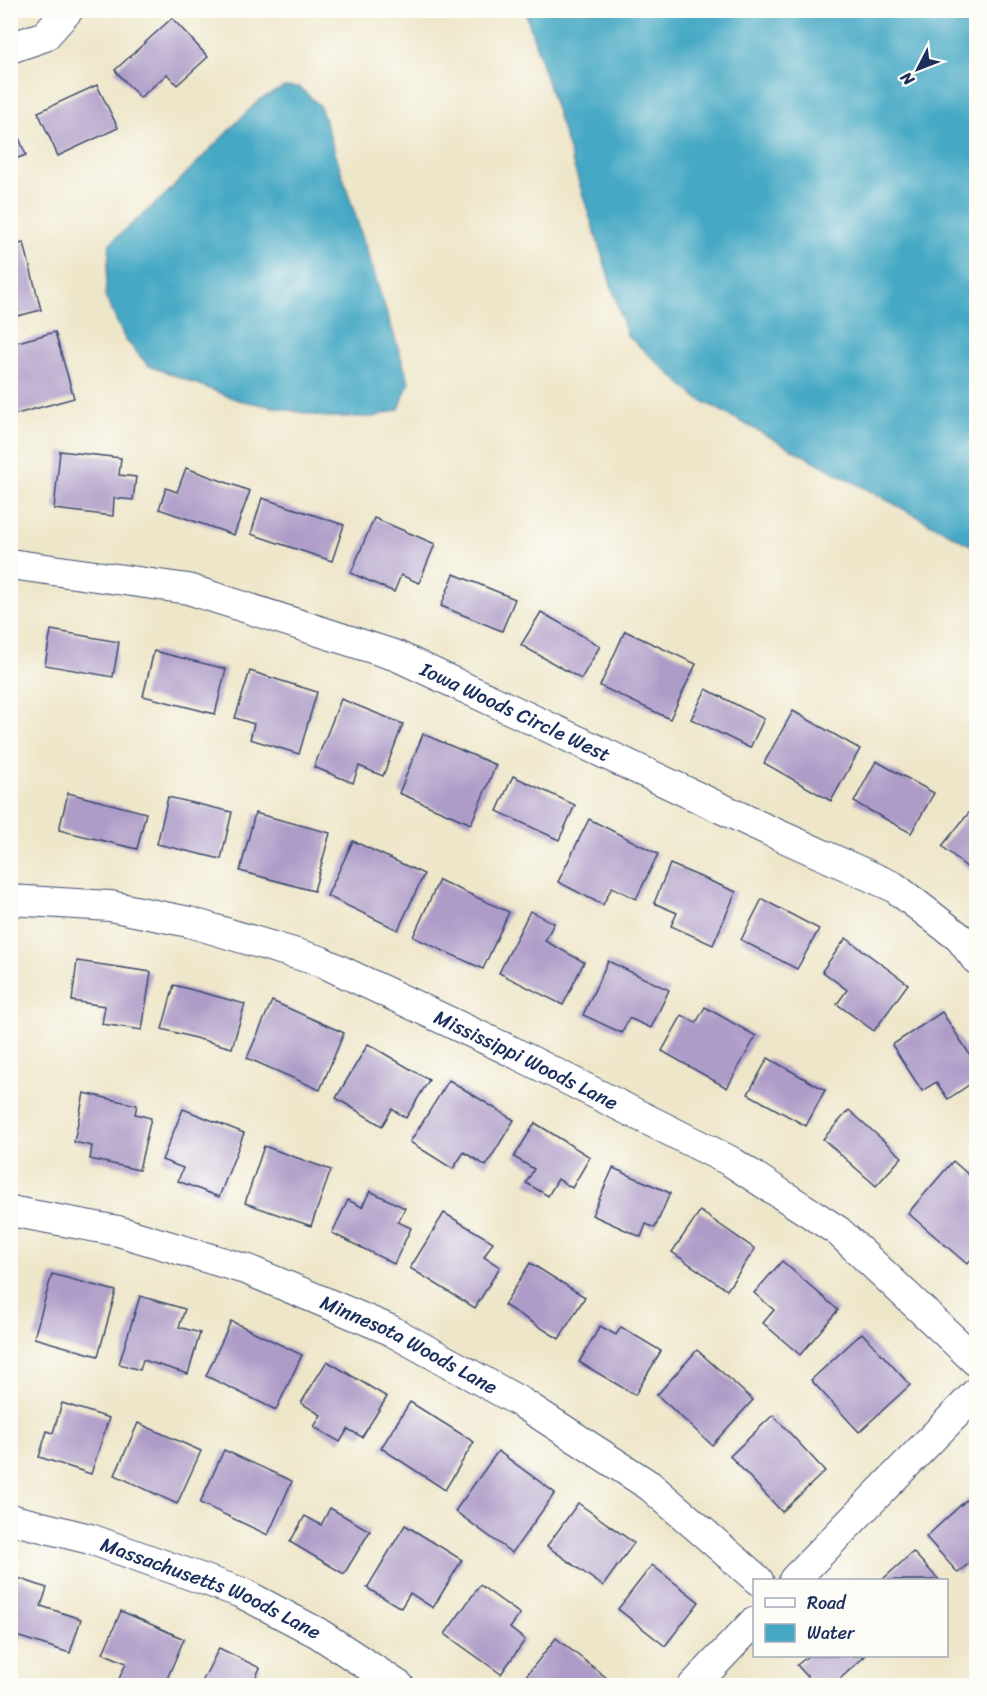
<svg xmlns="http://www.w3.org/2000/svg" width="987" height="1696" font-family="Sriracha,sans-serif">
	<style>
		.water { fill: #45a8c4; stroke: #306c91; stroke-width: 1.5 }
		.building { fill: #ae9cc8 }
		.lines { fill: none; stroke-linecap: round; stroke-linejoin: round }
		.street-casing { stroke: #3b4a6e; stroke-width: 32 }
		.street { stroke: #fff; stroke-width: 30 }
		.labels { text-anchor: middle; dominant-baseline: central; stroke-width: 4.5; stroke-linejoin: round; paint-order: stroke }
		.street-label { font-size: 20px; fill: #1b2f5e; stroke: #fdfcf7 }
	</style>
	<rect width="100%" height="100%" fill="#fdfcf7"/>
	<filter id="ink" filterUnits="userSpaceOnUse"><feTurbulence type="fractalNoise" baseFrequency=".0167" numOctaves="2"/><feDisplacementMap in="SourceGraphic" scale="12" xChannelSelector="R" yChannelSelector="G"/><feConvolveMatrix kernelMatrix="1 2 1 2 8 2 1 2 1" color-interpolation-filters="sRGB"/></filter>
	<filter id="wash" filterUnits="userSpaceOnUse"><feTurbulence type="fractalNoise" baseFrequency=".008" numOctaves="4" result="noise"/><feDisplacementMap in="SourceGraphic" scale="24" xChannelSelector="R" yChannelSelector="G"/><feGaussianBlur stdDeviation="1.35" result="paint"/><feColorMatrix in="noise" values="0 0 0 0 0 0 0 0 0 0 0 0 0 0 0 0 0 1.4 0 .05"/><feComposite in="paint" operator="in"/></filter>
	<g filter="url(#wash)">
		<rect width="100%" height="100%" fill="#eee6c9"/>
		<g class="water">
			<polygon points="525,11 976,11 976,548 697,398 627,335"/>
			<polygon points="284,87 299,87 320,106 409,382 399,409 374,417 325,417 238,400 148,365 125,339 105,296 110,243 162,198 259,100"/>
		</g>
		<g id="blocks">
			<g class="building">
				<polygon points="172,18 208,57 177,85 167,74 140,98 115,70"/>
				<polygon points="97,85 118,128 58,156 38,112"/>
				<polygon points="10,116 26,155 10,161"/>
				<polygon points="24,243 41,310 10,318 10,246"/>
				<polygon points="55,332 74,398 13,415 10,404 10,344"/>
				<polygon points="60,451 121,458 119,475 136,477 133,500 114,498 113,516 54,509"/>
				<polygon points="186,468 250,491 234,535 159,509 166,488 177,492"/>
				<polygon points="262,498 344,525 332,561 251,534"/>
				<polygon points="374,518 435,544 419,583 401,575 394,592 351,573"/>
				<polygon points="454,574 515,599 502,631 441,606"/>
				<polygon points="541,612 600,646 581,679 521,645"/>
				<polygon points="51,630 119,642 113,677 45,665"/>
				<polygon points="625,631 696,664 670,719 600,686"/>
				<polygon points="154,651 226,669 215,714 143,696"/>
				<polygon points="250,671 317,692 299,754 250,739 254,724 235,718"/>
				<polygon points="706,689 764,719 750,748 691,719"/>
				<polygon points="341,699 403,724 383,776 359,766 353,783 314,767"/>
				<polygon points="793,711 860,749 831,801 764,763"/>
				<polygon points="423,734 496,765 471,824 399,793"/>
				<polygon points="876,761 934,793 911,833 854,802"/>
				<polygon points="513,776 575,805 559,840 497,811"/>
				<polygon points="68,793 146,813 137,849 59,830"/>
				<polygon points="168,797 232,812 221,859 157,844"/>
				<polygon points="976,804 976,875 942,846"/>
				<polygon points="255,813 330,833 314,891 240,871"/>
				<polygon points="589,819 658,854 636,899 612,887 603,905 558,882"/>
				<polygon points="353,841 424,874 398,930 327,896"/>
				<polygon points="670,864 736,892 713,945 671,926 677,913 654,903"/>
				<polygon points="439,880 509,912 483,969 413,937"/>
				<polygon points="762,899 819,929 797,969 741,940"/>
				<polygon points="530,911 554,923 545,941 584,962 563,1005 499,973"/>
				<polygon points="846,938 908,984 874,1031 837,1004 847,990 822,971"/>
				<polygon points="77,961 151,972 142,1030 102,1024 105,1006 72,1001"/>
				<polygon points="608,961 669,990 651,1028 629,1018 622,1033 583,1015"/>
				<polygon points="174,985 245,1004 232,1048 162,1029"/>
				<polygon points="272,1001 344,1033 320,1090 247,1058"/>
				<polygon points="705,1007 756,1036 727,1088 662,1051 682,1015 696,1023"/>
				<polygon points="942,1012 976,1064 976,1080 948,1099 936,1082 922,1091 892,1045"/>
				<polygon points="368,1044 429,1080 406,1118 392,1109 382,1126 336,1098"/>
				<polygon points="768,1058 825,1090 806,1126 748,1094"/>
				<polygon points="449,1080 514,1120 486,1166 464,1152 453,1169 410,1142"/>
				<polygon points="84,1093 137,1105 135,1114 151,1118 139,1170 90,1159 92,1146 74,1142"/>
				<polygon points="183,1109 244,1133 219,1197 178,1181 183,1168 162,1160"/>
				<polygon points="849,1110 902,1157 876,1186 823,1139"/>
				<polygon points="535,1123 590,1157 572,1188 558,1179 548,1196 526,1183 534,1169 514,1157"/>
				<polygon points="264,1146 331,1170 311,1226 245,1203"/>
				<polygon points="953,1161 970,1176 976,1168 976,1253 967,1264 908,1213"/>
				<polygon points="613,1168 670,1193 655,1228 646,1224 641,1237 592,1215"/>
				<polygon points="370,1191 405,1208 398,1222 411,1228 394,1264 332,1233 348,1200 362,1207"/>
				<polygon points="700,1211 755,1249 727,1290 672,1252"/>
				<polygon points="444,1213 493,1242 484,1257 500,1267 475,1308 410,1268"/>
				<polygon points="782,1261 838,1310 800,1355 763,1323 774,1310 754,1293"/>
				<polygon points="530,1263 585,1297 559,1339 504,1305"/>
				<polygon points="52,1274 116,1291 98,1356 34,1338"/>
				<polygon points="140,1296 185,1309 179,1327 200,1333 188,1374 143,1360 140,1370 119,1364"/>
				<polygon points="231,1321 302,1355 276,1410 206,1376"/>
				<polygon points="600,1326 616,1335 621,1327 661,1351 635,1395 579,1362"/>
				<polygon points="862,1333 910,1385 859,1432 811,1380"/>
				<polygon points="697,1350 753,1400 712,1445 657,1395"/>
				<polygon points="327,1361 387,1397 362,1437 348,1429 340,1442 314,1427 321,1415 301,1403"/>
				<polygon points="410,1402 474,1442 445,1490 381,1448"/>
				<polygon points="62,1403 109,1418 91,1474 39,1457 47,1431 53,1433"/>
				<polygon points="773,1415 825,1471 782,1512 730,1456"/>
				<polygon points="138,1423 201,1451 177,1504 115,1475"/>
				<polygon points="224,1450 292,1481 268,1535 200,1503"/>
				<polygon points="498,1451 555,1493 512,1553 455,1511"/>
				<polygon points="976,1491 976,1557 958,1573 926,1537"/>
				<polygon points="578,1503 634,1543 603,1586 547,1546"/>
				<polygon points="330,1508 370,1531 344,1574 290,1542 305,1516 321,1525"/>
				<polygon points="405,1525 462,1560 433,1608 410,1593 401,1608 367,1588"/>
				<polygon points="913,1552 939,1580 882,1580"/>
				<polygon points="652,1565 699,1602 665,1646 618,1609"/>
				<polygon points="18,1578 47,1588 41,1606 81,1619 70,1653 10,1634 10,1601"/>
				<polygon points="480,1585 520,1614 510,1628 525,1640 501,1674 445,1634"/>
				<polygon points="121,1611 184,1639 164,1686 133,1686 119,1679 126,1663 103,1653"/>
				<polygon points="556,1638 608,1679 603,1686 518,1686"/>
				<polygon points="219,1648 260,1668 254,1681 263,1686 200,1686"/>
				<polygon points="808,1656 865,1656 832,1686 816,1686 797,1665"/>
			</g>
		</g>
	</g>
	<g filter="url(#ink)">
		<use href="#blocks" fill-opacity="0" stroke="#3b4a6e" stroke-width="1.5"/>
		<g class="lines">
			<defs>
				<g id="street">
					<polyline points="10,48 45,36 68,10"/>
					<path id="s1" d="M10 564 188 589 397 656 759 826 894 887 960 938 976 959"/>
					<path id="s2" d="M10 900 110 906 189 922 320 961 511 1051 730 1161 838 1231 976 1361"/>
					<path id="s3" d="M10 1211 118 1231 248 1270 388 1329 522 1403 650 1486 758 1580"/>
					<path id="s4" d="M10 1519 90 1539 242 1593 318 1633 399 1686"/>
					<polyline points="794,1580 976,1393"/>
					<polyline points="693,1686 754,1622"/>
				</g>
			</defs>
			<use href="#street" class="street-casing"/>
			<use href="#street" class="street"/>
		</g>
	</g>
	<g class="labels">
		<g class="street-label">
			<text stroke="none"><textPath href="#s1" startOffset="530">Iowa Woods Circle West</textPath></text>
			<text stroke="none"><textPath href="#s2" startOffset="546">Mississippi Woods Lane</textPath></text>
			<text stroke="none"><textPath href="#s3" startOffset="423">Minnesota Woods Lane</textPath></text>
			<text stroke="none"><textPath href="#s4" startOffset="213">Massachusetts Woods Lane</textPath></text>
		</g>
	</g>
	<rect width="987" height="1696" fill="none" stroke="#fdfcf7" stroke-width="36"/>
	<rect x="753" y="1579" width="195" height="78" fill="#fdfcf7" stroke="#a3aaba" stroke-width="1.5"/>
	<rect x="765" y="1598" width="30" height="9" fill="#ffffff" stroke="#a3aaba" stroke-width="1.5"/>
	<text x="807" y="1609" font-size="18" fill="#1b2f5e">Road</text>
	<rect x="765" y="1624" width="30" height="18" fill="#45a8c4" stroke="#a3aaba" stroke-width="1.5"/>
	<text x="807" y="1639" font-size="18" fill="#1b2f5e">Water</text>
	<g transform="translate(918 69) rotate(228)" stroke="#fdfcf7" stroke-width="4.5" paint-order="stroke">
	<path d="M0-4.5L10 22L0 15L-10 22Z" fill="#1b2f5e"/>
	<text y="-9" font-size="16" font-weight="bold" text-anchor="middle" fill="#1b2f5e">N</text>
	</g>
</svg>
